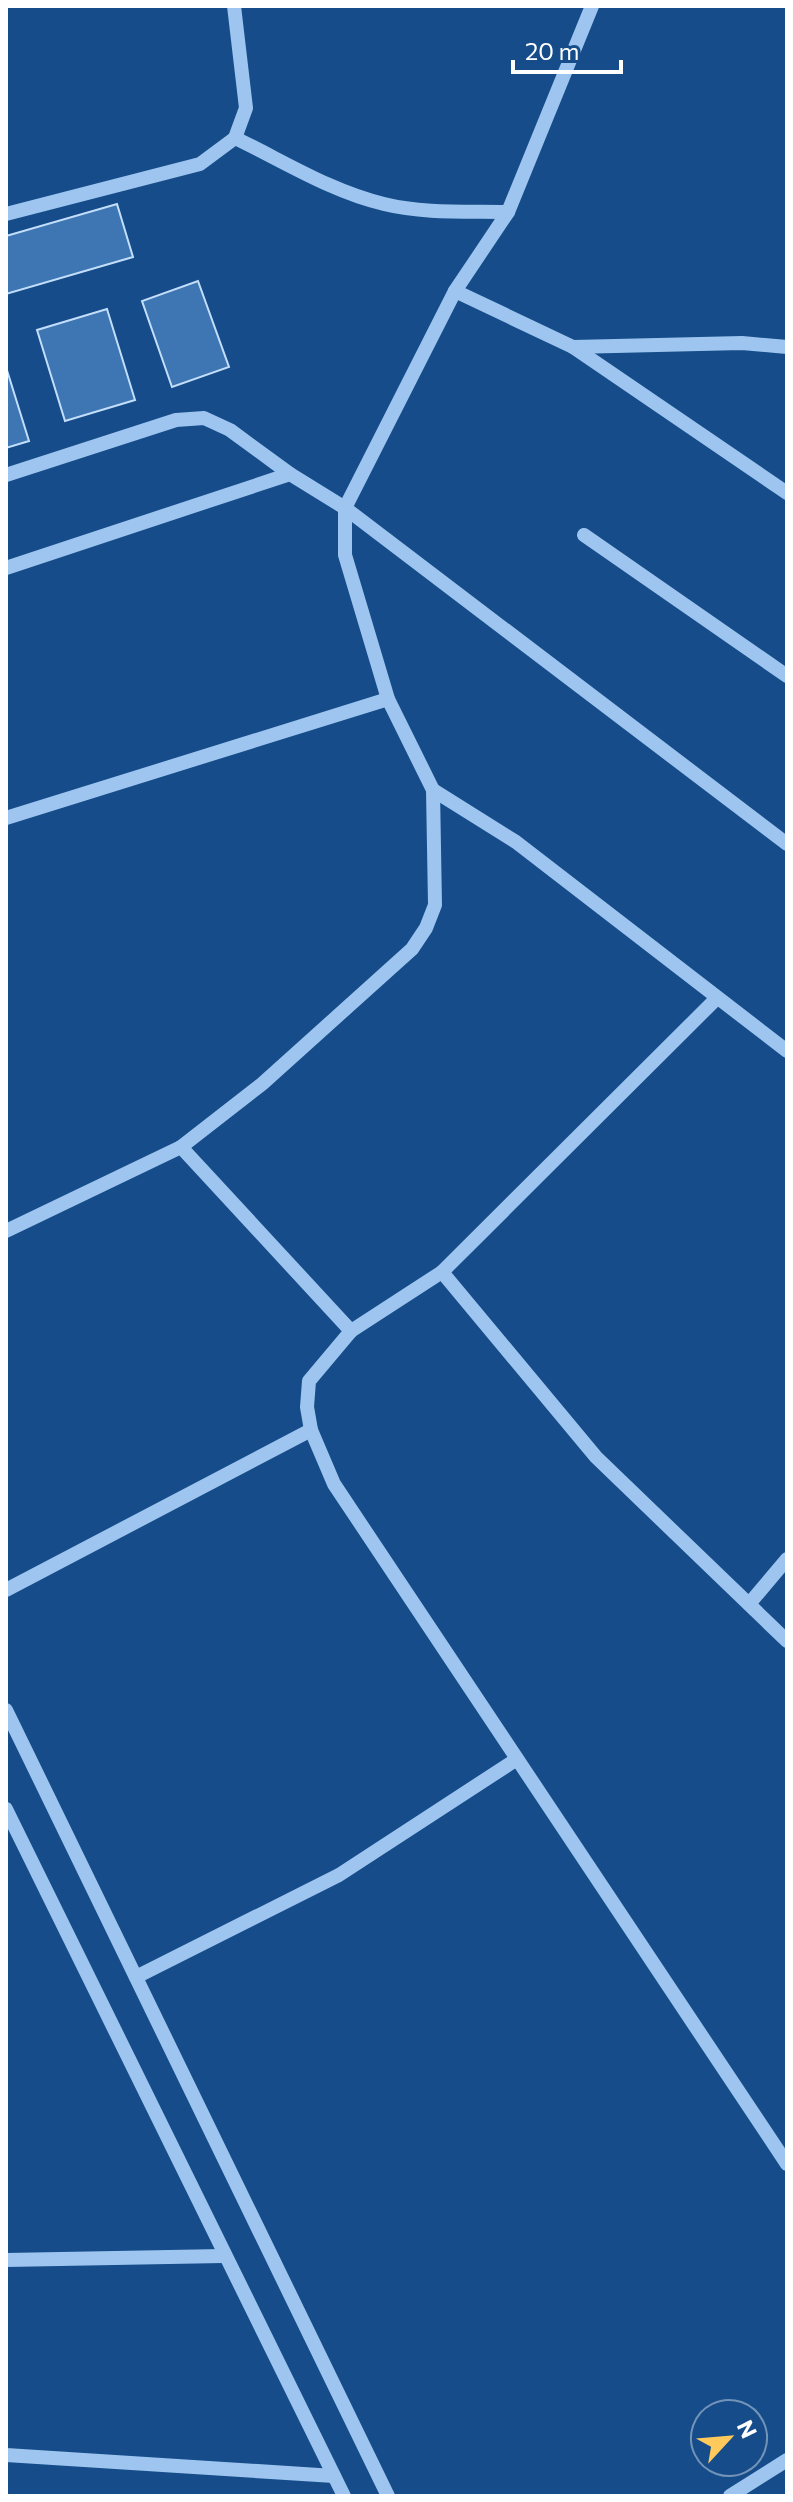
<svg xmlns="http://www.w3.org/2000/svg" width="793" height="2502" font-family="Commissioner,sans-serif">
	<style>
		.building { fill: #3d76b2; stroke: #c3defb; stroke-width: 2 }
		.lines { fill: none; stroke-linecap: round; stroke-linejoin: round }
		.minor { stroke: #9dc5ef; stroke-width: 14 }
	</style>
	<rect width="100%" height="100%" fill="#154c89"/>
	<g class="building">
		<polygon points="117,204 133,257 6,294 6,236"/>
		<polygon points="198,281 229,367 172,387 142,301"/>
		<polygon points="107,309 135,400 65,421 37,330"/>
		<polygon points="6,367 29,441 6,448"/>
	</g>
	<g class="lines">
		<g class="minor">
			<path d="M235 138C283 161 332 192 384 204 424 214 468 211 508 212"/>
			<polyline points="6,214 200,164 235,138 246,108 234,6"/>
			<polyline points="455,291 573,347 787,493"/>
			<polyline points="573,347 742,343 787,347"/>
			<polyline points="6,475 176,420 204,418 230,430 290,474"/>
			<polyline points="584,535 787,676"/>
			<polyline points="6,568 290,474 345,508 787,844"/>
			<polyline points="433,790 516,842 787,1051"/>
			<polyline points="6,818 388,699"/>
			<polyline points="717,998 442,1272 351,1331 309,1381 307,1407 311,1430 334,1484 787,2164"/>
			<polyline points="181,1147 351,1331"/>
			<polyline points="6,1231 181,1147 262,1084 412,949 426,928 435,905 433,790 388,699 345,555 345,508 455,291 508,212 592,6"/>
			<polyline points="442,1272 596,1457 787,1641"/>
			<polyline points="6,1590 311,1430"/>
			<polyline points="749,1604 787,1559"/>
			<polyline points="6,1710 388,2496"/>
			<polyline points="6,1809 344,2496"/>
			<polyline points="136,1977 339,1875 517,1759"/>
			<polyline points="6,2260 223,2256"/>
			<polyline points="6,2455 334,2476"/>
			<polyline points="730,2496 787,2460"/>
		</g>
	</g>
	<rect width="793" height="2502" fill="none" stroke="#ffffff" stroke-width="16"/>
	<g transform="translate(729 2438) rotate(64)"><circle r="38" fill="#154c89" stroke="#7394b8" stroke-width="2"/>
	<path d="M0-6L14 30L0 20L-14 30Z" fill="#ffca5b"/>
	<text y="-12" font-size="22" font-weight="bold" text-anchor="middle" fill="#ffffff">N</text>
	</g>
	<path d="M513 60v12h108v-12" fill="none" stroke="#ffffff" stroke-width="4"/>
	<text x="525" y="60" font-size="24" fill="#ffffff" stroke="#154c89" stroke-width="6" paint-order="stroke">20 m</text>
</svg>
